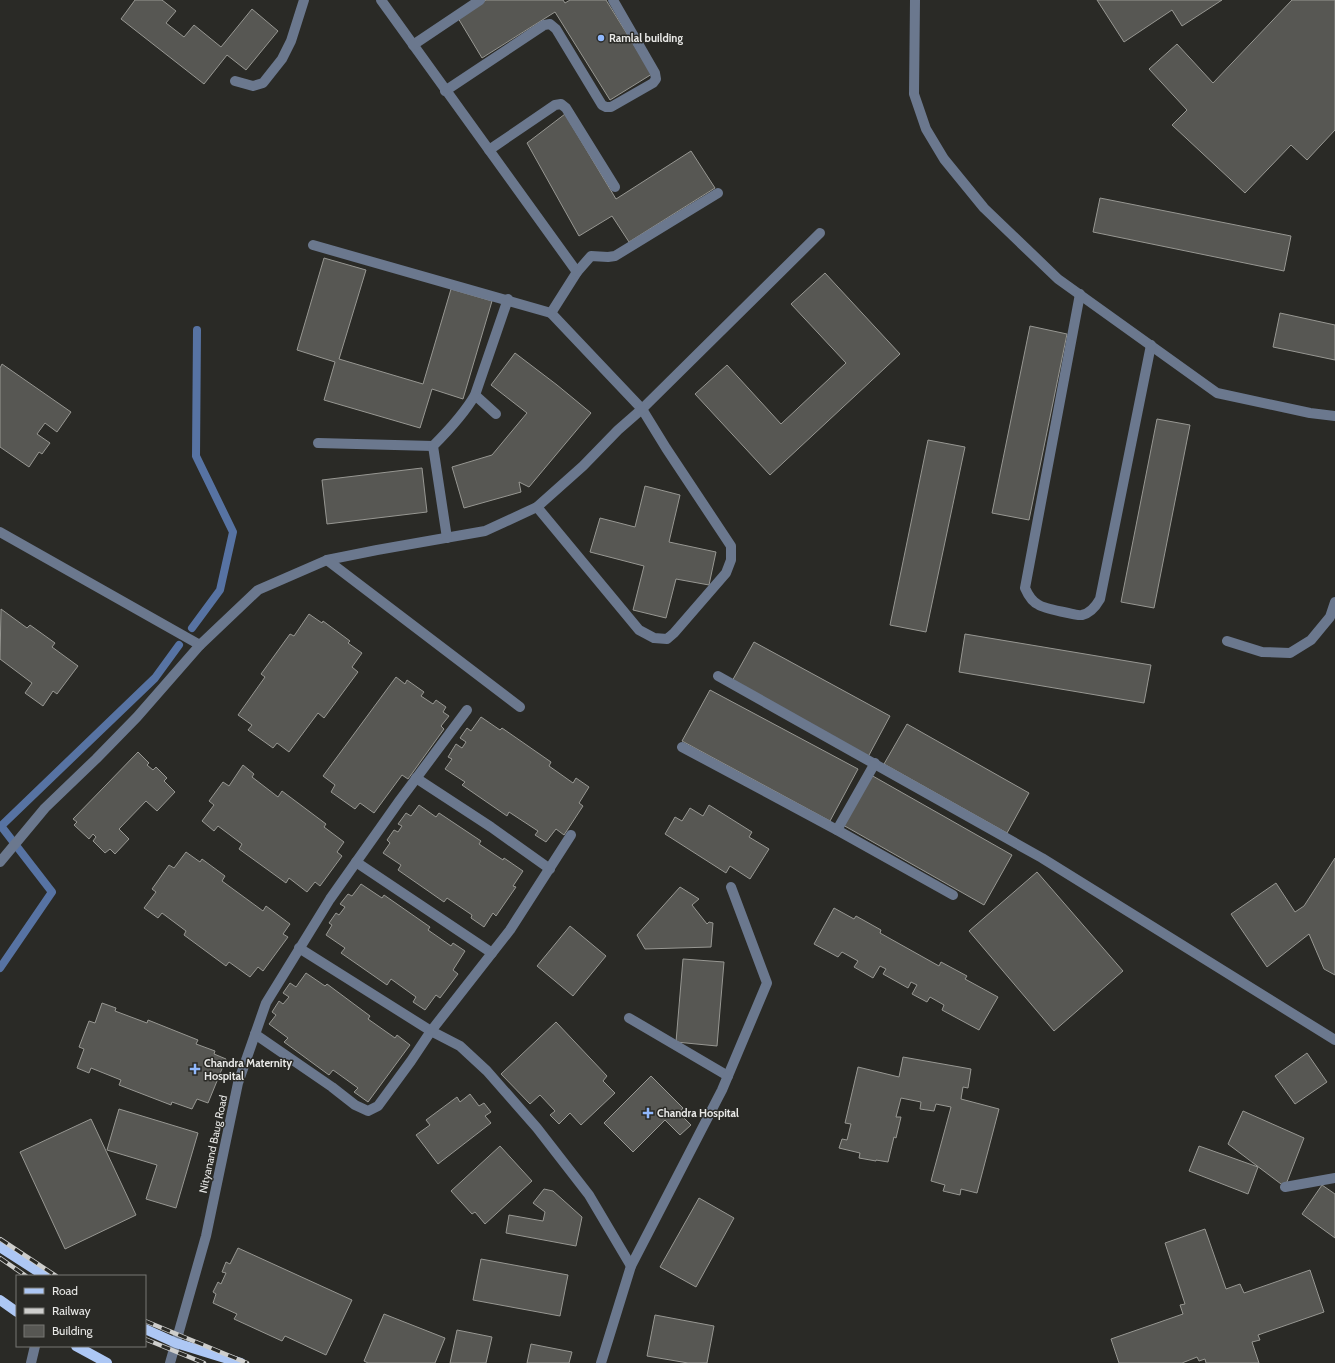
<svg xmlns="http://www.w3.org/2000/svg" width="1335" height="1363" font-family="Cabin,sans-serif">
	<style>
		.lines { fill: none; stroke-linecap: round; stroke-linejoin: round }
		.stream { stroke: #5773a3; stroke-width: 8 }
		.building { fill: #575753; stroke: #979792 }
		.minor { stroke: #6b788e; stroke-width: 10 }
		.major { stroke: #adc7f4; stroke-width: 10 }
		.rail-casing { stroke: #cececc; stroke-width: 4.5 }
		.rail { stroke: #2a2a26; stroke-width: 3; stroke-dasharray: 9; stroke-linecap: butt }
		.poi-dot { fill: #90b8fd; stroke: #2a2a26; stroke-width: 1.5 }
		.labels { text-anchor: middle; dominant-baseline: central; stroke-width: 3; stroke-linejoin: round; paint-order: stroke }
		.poi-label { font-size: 11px; font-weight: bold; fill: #e8e8e6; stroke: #2a2a26; text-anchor: start }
		.street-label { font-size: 11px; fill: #e8e8e6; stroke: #2a2a26 }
	</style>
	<rect width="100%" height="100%" fill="#2a2a26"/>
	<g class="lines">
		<g class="stream">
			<polyline points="192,628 220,590 233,532 196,456 197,330"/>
			<polyline points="0,968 52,892 1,826 155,678 179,645"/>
		</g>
	</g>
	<g class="building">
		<polygon points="135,0 162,0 176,11 166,23 184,37 194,25 221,47 252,9 278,31 246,70 227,55 204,84 121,19"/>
		<polygon points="486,0 563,0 565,3 570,0 606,0 652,74 610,100 555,12 482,58 458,18"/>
		<polygon points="1097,0 1222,0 1182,26 1172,10 1124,42"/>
		<polygon points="1292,0 1335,0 1335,130 1307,160 1291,145 1245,193 1172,125 1187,110 1149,69 1177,44 1213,83"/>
		<polygon points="565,114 616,199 691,151 715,188 629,242 612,216 579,236 527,143"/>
		<polygon points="1100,198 1291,236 1284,271 1093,232"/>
		<polygon points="324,258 366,270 339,359 423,384 451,289 492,301 463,399 432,389 420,428 324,400 335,362 297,350"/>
		<polygon points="825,273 900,354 770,475 695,394 727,365 781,424 846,363 791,304"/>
		<polygon points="1280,313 1335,325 1335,360 1273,347"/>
		<polygon points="1030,326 1067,334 1029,520 992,513"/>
		<polygon points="515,353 557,385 591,413 529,487 519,482 521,492 464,508 452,467 492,455 527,413 491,385"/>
		<polygon points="2,364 71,412 57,432 45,423 37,434 50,443 42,454 39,452 29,467 0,447 0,368"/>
		<polygon points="1157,419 1190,425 1154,608 1121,602"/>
		<polygon points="928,440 965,447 926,632 890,625"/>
		<polygon points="422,468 427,512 327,524 322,480"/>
		<polygon points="645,486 680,495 669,542 716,552 709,585 676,579 666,618 633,610 644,566 590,552 600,518 635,527"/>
		<polygon points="1,609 27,628 30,625 55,643 52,647 78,666 57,694 53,691 43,706 25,693 32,683 0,659"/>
		<polygon points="309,614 322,623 323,621 350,641 348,643 362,653 352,667 358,672 324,718 318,713 289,752 277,743 273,748 248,730 252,725 238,715 265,677 261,674 290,634 294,636"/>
		<polygon points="965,634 1151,665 1144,703 959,672"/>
		<polygon points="754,642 890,716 868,757 731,683"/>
		<polygon points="396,677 405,684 407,680 424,692 421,696 433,704 436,700 446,707 443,712 449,716 441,726 444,729 408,779 402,775 374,813 360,803 355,809 331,792 335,785 323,776"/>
		<polygon points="710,690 858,769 830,821 682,741"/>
		<polygon points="481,717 500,730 502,728 551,762 549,766 573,783 576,778 589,787 579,803 583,806 564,835 556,829 546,842 535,835 538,831 509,812 507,816 462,785 465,782 445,769 452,759 448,757 456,744 462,748 466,742 460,738 467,728 471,731"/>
		<polygon points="907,724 1029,793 1007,833 884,764"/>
		<polygon points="138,752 149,763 147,765 153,770 156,767 167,778 164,781 175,792 157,811 146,801 119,829 129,839 115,854 110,849 105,853 93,841 96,837 93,834 89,839 74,825 77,822 73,819"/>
		<polygon points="243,765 254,774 252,777 278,797 282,791 326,824 324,827 344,842 337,852 342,856 320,886 315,882 307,892 289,878 286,883 239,849 242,844 218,826 214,831 202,821 214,805 209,801 223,782 229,786"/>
		<polygon points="871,775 1012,855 984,905 843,825"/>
		<polygon points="419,805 436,817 439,813 481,841 479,844 503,860 504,858 523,871 513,886 516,887 496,916 493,913 484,927 471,918 472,915 447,898 444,902 398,870 401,865 383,853 390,843 387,840 394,830 398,832 402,826 398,824 406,813 411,816"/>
		<polygon points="709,805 752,832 749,837 769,849 750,879 730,866 726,873 665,834 675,817 682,821 690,808 703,816"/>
		<polygon points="186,852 200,862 202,859 225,876 222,881 263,911 266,906 290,924 283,934 288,937 263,971 258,967 250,977 229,962 226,966 184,935 186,931 162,913 158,918 144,908 156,892 152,889 169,865 174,868"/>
		<polygon points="1335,858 1335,975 1324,969 1309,934 1267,967 1231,914 1276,883 1295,912 1304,906"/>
		<polygon points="1037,872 1123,971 1054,1031 969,931"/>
		<polygon points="361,884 382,898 384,895 430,927 428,930 451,946 453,943 465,951 453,970 458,974 440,998 436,995 425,1010 413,1002 416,997 391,979 387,985 341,953 345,948 326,935 332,925 329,923 336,913 339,915 345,907 340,904 348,894 352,896"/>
		<polygon points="680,887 699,899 692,905 707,924 709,922 713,923 711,947 645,949 637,935"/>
		<polygon points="834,908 854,919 856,916 881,930 880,933 939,966 941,962 967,976 965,979 998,997 979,1030 942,1010 944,1005 930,997 927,1002 912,994 917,985 911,982 908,988 883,974 886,969 880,966 873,978 854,967 858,961 842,952 838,957 814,944"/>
		<polygon points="570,926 606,956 573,996 537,966"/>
		<polygon points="683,959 724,962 717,1046 676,1042"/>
		<polygon points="306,973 325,986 327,984 370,1016 368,1019 395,1038 397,1035 410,1045 368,1102 354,1092 358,1088 333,1070 329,1075 284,1042 288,1038 269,1024 276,1015 272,1012 279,1001 283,1004 289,997 283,993 290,983 296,987"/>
		<polygon points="102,1003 116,1008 115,1011 147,1023 148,1020 198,1040 196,1044 215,1051 214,1054 226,1059 208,1103 197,1099 192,1109 172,1102 171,1105 119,1085 121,1080 91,1068 89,1073 77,1068 84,1049 79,1047 89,1021 95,1023"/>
		<polygon points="556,1022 607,1076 603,1081 615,1093 581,1125 570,1113 559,1124 550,1115 555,1111 540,1095 530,1104 501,1074"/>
		<polygon points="1307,1053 1327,1082 1295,1104 1275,1076"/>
		<polygon points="903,1057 971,1069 968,1088 963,1087 961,1099 999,1109 977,1193 961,1189 960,1195 943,1191 945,1185 931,1181 951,1107 936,1104 934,1111 920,1109 921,1102 901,1098 896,1117 901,1117 896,1138 894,1137 888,1162 876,1160 876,1161 859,1158 860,1153 839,1148 842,1139 847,1140 851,1124 845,1123 858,1067 899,1077"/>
		<polygon points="651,1076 683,1108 679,1113 691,1125 680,1135 665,1120 633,1152 604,1123"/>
		<polygon points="470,1094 479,1106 484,1103 491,1112 485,1116 491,1123 438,1164 416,1135 430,1125 426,1120 457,1097 460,1102"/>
		<polygon points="119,1109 198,1133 176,1208 146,1199 157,1165 107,1150"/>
		<polygon points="1243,1111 1304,1138 1285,1187 1228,1144"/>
		<polygon points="91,1119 136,1215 65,1249 20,1152"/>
		<polygon points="500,1146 532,1181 485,1224 475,1212 472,1214 451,1191"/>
		<polygon points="1199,1146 1258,1167 1248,1194 1189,1171"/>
		<polygon points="1322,1185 1335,1194 1335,1238 1302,1214"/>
		<polygon points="544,1189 553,1191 582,1217 576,1246 506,1233 509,1215 543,1221 545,1212 533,1203"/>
		<polygon points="699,1198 734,1218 696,1287 660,1267"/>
		<polygon points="1205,1229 1226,1289 1240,1284 1244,1293 1310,1270 1324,1312 1258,1335 1260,1340 1252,1342 1259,1363 1206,1363 1205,1359 1199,1361 1197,1357 1182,1363 1119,1363 1111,1339 1183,1314 1180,1305 1185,1304 1165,1243"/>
		<polygon points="238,1248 352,1300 326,1355 285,1336 282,1341 234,1319 237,1314 213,1303 216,1294 213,1292 218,1282 221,1284 226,1273 222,1272 226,1262 230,1264"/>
		<polygon points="481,1259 568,1275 560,1316 473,1300"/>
		<polygon points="384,1314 445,1338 435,1363 368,1363 364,1361"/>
		<polygon points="655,1315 714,1326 707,1363 688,1363 647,1356"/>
		<polygon points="457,1330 492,1337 486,1363 450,1363"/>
		<polygon points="531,1344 572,1352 569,1363 527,1363"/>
	</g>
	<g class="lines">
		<g class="minor">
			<polyline points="381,0 577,272 551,313 642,409 666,448 731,546 731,560 726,573 674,633 667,639 654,638 639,630 537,507"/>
			<polyline points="915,0 914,94 926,129 944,159 984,208 1058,279 1217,393 1310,413 1335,416"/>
			<polyline points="413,45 480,0"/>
			<polyline points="235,81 253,86 263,83 282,59 291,41 304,0"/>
			<polyline points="445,91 544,25 550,24 556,29 602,105 606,107 611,107 653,83 656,79 655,73 613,0"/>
			<polyline points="489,150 555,105 561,104 566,108 615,187"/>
			<polyline points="313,245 551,313"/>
			<polyline points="577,272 591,256 608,257 615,256 718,193"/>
			<path d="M1080 294 1025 588C1028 595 1032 602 1039 605 1043 608 1079 616 1082 615 1091 613 1096 606 1100 599L1151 345"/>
			<polyline points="475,395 496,414"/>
			<polyline points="318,443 433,446"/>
			<polyline points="0,532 200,645 258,590 327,560 377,550 485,531 537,507 583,466 618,430 642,409 820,233"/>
			<path d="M447 538 433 446C449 430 464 414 475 395L508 299"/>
			<polyline points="327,560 520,707"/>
			<polyline points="1227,641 1262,652 1290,653 1311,640 1330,617 1335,602"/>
			<polyline points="718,676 1042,858 1335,1040"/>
			<polyline points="682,747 837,830 953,895"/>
			<polyline points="416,778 491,827 550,869"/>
			<polyline points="837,830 875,763"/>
			<polyline points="0,862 45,808 96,759 137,717 200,645"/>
			<polyline points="356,862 492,953"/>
			<polyline points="299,948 431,1031 460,1046 487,1071 537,1128 589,1195 631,1266"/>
			<polyline points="629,1018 728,1076"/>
			<polyline points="255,1034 332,1087 355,1105 368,1111 378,1106 411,1061 431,1031 510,930 571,835"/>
			<polyline points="1285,1187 1335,1178"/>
			<polyline points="31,1363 35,1346"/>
			<polyline points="170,1363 206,1236 238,1083 266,1003 330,899 400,800 467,710"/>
			<polyline points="601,1363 631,1266 722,1090 767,983 731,887"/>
		</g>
		<g class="major">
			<polyline points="0,1247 45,1276"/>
			<polyline points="0,1300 17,1312"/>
			<polyline points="145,1329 176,1343 241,1363"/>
			<polyline points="76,1346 107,1363"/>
		</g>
		<defs>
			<g id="rail">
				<polyline points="0,1239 56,1276"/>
				<polyline points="0,1258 26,1276"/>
				<polyline points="145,1321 247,1363"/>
				<polyline points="145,1339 204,1363"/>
			</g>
		</defs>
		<use href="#rail" class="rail-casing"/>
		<use href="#rail" class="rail"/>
	</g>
	<g class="poi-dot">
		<circle cx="601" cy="38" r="4"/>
		<path d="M193 1063h4v4h4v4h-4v4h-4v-4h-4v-4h4z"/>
		<path d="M646 1107h4v4h4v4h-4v4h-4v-4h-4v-4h4z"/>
	</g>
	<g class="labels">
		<g class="poi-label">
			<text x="609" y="38">Ramlal building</text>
			<text x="204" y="1063">Chandra Maternity<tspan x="204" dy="13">Hospital</tspan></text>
			<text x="657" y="1113">Chandra Hospital</text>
		</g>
		<g class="street-label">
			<text transform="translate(213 1144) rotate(-78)">Nityanand Baug Road</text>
		</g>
	</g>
	<rect x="16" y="1275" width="130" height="72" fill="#2a2a26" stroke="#767673"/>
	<rect x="24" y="1288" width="20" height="6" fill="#adc7f4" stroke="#767673"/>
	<text x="52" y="1295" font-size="12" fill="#e8e8e6">Road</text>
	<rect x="24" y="1308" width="20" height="6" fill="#cececc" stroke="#767673"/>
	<text x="52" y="1315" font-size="12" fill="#e8e8e6">Railway</text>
	<rect x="24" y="1325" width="20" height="12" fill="#575753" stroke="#767673"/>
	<text x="52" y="1335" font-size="12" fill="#e8e8e6">Building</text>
</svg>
